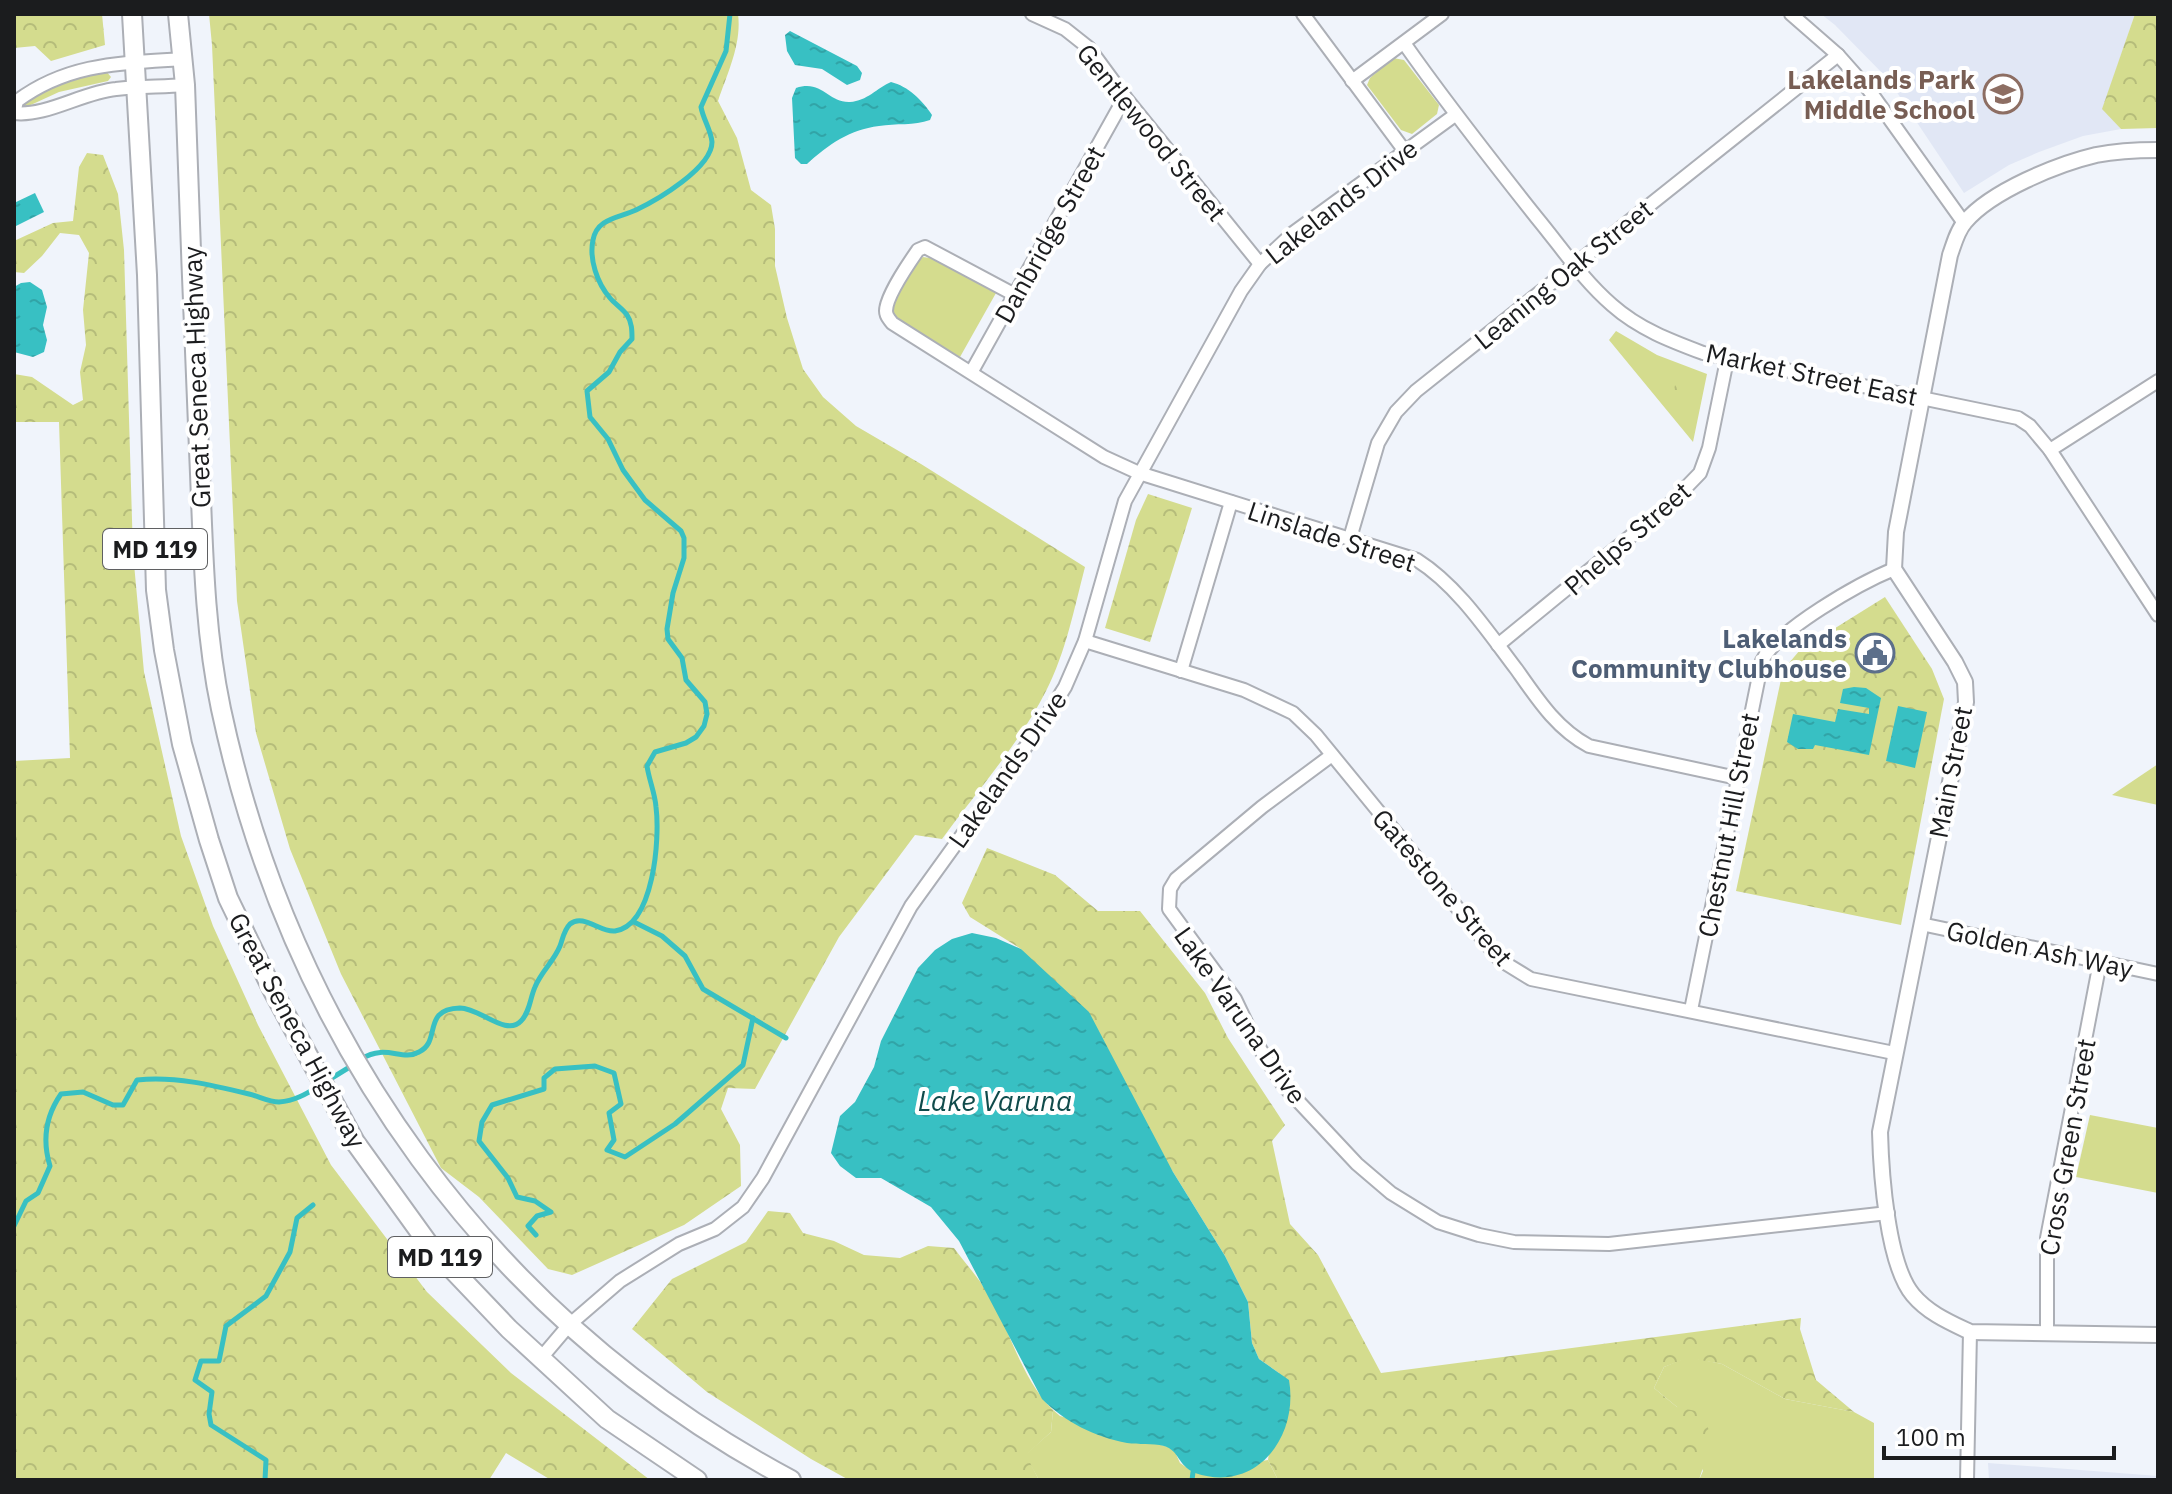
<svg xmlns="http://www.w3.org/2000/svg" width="2172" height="1494" font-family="'IBM Plex Sans',sans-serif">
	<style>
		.built { fill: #e1e7f5 }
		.grass { fill: #d4dc8e }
		.forest { fill: url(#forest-crowns) }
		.water { fill: url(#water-ripples) }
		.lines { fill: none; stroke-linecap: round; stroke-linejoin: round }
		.stream { stroke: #38c0c3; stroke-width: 5 }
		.minor-casing { stroke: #acafb6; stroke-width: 16 }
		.tertiary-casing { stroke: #acafb6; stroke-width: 18 }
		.primary-casing { stroke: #acafb6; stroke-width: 22 }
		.minor { stroke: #fff; stroke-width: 12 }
		.tertiary { stroke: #fff; stroke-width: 14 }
		.primary { stroke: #fff; stroke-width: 18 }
		.labels { text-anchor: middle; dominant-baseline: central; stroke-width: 8; stroke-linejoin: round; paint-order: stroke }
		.shield { fill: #fff; stroke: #5f6062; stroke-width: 2 }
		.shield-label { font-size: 24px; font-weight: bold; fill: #1b1c1e }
		.education-label { font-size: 26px; font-weight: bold; fill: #785e54; stroke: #fff; text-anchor: end }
		.street-label { font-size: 26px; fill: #1b1c1e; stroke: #fff }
		.service-label { font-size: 26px; font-weight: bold; fill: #4e5e75; stroke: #fff; text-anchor: end }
		.water-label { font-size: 28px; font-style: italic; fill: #104b4b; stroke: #fff }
	</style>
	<defs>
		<pattern id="forest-crowns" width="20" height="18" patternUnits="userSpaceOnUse" patternTransform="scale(2)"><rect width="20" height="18" fill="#d4dc8e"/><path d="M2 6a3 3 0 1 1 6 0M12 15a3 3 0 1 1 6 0" fill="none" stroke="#b5bc7a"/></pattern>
		<pattern id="water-ripples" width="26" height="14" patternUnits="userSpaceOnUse" patternTransform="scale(2)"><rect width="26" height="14" fill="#38c0c3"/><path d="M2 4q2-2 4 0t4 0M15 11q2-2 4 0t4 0" fill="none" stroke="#31a4a7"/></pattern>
	</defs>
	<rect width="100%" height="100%" fill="#f0f4fb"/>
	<g class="built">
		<polygon points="1821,14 2135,14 2103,108 2121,129 2083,136 2039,152 2009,165 1964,193 1888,79 1835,25"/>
		<polygon points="1988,1463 2158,1476 2158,1480 1989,1480"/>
	</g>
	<g class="grass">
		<polygon points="1393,58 1404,60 1439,105 1437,114 1412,134 1401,130 1367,85 1370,78"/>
		<polygon points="106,71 111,77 108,81 59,92 22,109 20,107 53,85"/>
		<path d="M923 257 936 259 996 293 960 357 901 323C896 318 892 314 892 306 893 296 914 263 923 257Z"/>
		<polygon points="1616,331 1657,355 1707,374 1693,442 1609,340"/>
		<polygon points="2158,764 2158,805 2112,795"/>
		<polygon points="2090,1115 2158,1128 2158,1193 2076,1177"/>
		<polygon points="1688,1357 1722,1364 1785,1399 1854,1412 1874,1423 1874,1480 1699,1480 1703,1471 1677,1407 1654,1388 1664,1367"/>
		<polygon points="1053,1410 1060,1416 1168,1447 1175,1452 1180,1463 1193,1472 1268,1460 1278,1480 1039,1480 1025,1455 1051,1432"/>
	</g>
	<g class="forest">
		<polygon points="14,14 102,14 105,45 51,61 35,46 14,48"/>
		<path d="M209 14H738C742 44 727 74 718 101L737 138 751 190 771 205 775 229V266L787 318 803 369 823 397 856 426 921 464 1085 567C1074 609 1066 652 1046 691 1019 744 977 791 942 839L915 835 839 937 755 1089 728 1088 721 1109 740 1145 741 1186 684 1225 572 1275 548 1269 479 1197 441 1168 341 974 290 849 256 733 237 601 212 45Z"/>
		<polygon points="2135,14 2158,14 2158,128 2121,129 2102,109"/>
		<polygon points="87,153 103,155 118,194 124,250 133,553 144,672 181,836 213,926 258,1025 331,1165 427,1292 511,1373 650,1480 551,1480 506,1453 489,1480 14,1480 14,761 70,758 59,422 14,422 14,374 32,377 73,405 83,400 80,372 86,345 83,310 89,253 79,235 60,233 42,256 24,273 14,272 14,241 53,223 73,221 79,167"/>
		<polygon points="1678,372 1701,378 1696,400 1673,394"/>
		<polygon points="1148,494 1192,508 1150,642 1105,628 1136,520"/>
		<polygon points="1885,597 1932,669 1944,699 1901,925 1736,891 1783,670 1800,650"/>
		<polygon points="987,848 1055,875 1098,911 1140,911 1205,993 1228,1038 1285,1125 1272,1141 1290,1224 1318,1255 1381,1373 1801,1318 1800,1329 1816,1380 1854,1412 1785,1399 1722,1364 1688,1358 1664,1367 1654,1388 1677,1407 1705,1413 1711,1442 1699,1480 1278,1480 1268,1460 1279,1373 1259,1359 1252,1343 1248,1302 1225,1256 1173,1172 1021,949 970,917 962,903"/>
		<path d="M768 1211 790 1213 803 1233 834 1241 864 1255 900 1258 928 1246 954 1248C965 1263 979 1278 988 1294 1011 1331 1021 1379 1053 1410L1051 1432 1026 1455 1039 1480H849L811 1459 707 1392 632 1329 672 1279 746 1242Z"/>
	</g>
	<g class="water">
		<polygon points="790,31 857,66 862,73 860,80 847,85 822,69 795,65 787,51 785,35"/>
		<path d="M891 82C908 86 923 101 932 115L930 120C914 126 896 123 879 126 849 130 829 144 807 164H801L795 158 792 98 796 88C822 79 828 103 850 102 867 101 877 88 891 82Z"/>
		<polygon points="35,193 44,212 14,227 14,203"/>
		<polygon points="30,282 42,290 47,307 43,325 47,340 44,352 33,357 14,352 14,287 21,283"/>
		<polygon points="1854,687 1866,688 1881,698 1869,755 1815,745 1813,749 1798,749 1787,742 1793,714 1835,722 1838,709 1869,714 1869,708 1840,703 1843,689"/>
		<polygon points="1898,706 1927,712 1915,768 1886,761"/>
		<path d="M972 933 996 938 1021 949 1089 1012 1173 1172 1225 1256 1248 1302 1252 1343 1259 1359 1289 1380C1299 1437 1256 1494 1195 1473 1177 1465 1180 1451 1164 1446 1152 1443 1139 1445 1127 1443 1095 1437 1065 1422 1042 1399L959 1241 931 1207 881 1178H856L840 1166 831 1153 840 1116 855 1102 874 1067 881 1041 918 968 935 950 952 939Z"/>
	</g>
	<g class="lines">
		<g class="stream">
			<polyline points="634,922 662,936 685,956 703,989 786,1038"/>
			<path d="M361 1059C387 1043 401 1062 419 1052 442 1041 421 1009 460 1008 480 1008 506 1037 521 1021 530 1012 530 998 535 987 541 972 554 961 560 946 563 938 564 930 570 924 583 913 601 933 615 931 654 925 660 838 656 807 655 793 649 780 647 766L655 752 686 743 696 737 704 726 707 714 705 702 686 680 682 658 668 639 667 629 673 593 684 558V538L681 531 645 500 623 470 608 439 590 417 587 391 609 372 620 352 632 339C632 331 632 322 627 315 623 309 615 304 610 298 597 283 589 259 593 240 597 218 619 218 636 210 657 200 712 168 712 142 711 130 703 119 701 107L726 51 730 14"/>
			<polyline points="327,1081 353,1065"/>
			<path d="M14 1226 26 1201 38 1193 50 1166C42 1140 45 1117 61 1094L83 1092 113 1105H123L137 1080C175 1076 212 1085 249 1094 258 1096 269 1102 279 1102 295 1101 306 1094 319 1086"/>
			<polyline points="536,1235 528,1226 537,1216 551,1212 535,1201 517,1197 508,1178 479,1141 482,1122 492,1105 544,1089 544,1078 555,1069 595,1066 614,1073 621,1104 609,1113 614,1140 607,1150 625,1157 675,1124 743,1065 753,1018"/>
			<polyline points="265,1480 266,1460 211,1425 209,1414 212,1392 195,1380 201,1361 219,1361 226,1326 266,1296 290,1252 297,1218 313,1205"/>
			<polyline points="1192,1480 1193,1472"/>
		</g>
		<defs>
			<g id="minor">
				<polyline points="1032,14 1065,29 1089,48 1125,97 1260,264"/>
				<polyline points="1303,14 1404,150"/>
				<polyline points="1791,14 1838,55 1869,90 1964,223"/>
				<path d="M1404 43C1446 103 1491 160 1537 218 1561 247 1583 280 1612 305 1639 329 1671 341 1703 353L2018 418 2030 426 2050 450 2158 615"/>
				<path d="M183 59C122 63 68 63 17 101L14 113C46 117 83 92 116 89 139 86 162 87 185 85"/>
				<polyline points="1352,81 1442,14"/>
				<path d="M1015 295 925 247 918 250C909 263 886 296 886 311 886 317 889 318 892 323L1104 457 1139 473 1417 560C1458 586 1488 632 1517 670 1538 700 1557 729 1589 746L1737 778"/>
				<polyline points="972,371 1125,97"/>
				<polyline points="2050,450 2158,381"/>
				<polyline points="1350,538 1378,443 1396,412 1416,391 1838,55"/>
				<polyline points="1085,641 1244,690 1293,713 1316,735 1500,960 1531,979 1894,1053"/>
				<polyline points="1498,645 1670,504 1700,473 1709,448 1727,360"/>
				<polyline points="1181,671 1231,502"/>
				<polyline points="1332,755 1262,807 1176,879 1170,889 1169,909 1235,999 1255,1041 1283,1085 1357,1164 1391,1193 1438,1222 1479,1235 1514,1242 1609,1244 1888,1213"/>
				<polyline points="1921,924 2158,974"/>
				<path d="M1691 1010 1762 661C1778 629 1860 583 1894 569"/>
				<polyline points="2047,1332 2047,1238 2100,962"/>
				<polyline points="541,1358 569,1325 620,1281 679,1244 715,1229 743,1207 763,1178 911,906 1040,727 1065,687 1085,641 1125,501 1241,291 1260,264 1293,233 1455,115"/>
				<polyline points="1967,1480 1970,1332"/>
			</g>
			<path id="tertiary" d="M2158 150C2138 150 2116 151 2096 155 2058 164 1991 191 1965 222 1957 231 1954 244 1950 255L1896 532 1894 569 1955 662 1965 682 1966 702 1880 1132C1881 1172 1887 1264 1913 1295 1928 1313 1949 1322 1970 1332L2158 1335"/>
			<g id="primary">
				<polyline points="132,14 147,275 156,590 164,650 182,744 209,840 228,898 273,991 355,1142 430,1246 509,1329 607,1419 697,1480"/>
				<path d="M178 14 185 85C189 207 194 328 199 450 203 536 203 624 221 709 292 1041 490 1319 791 1480"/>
			</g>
		</defs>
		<use href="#minor" class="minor-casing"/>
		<use href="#tertiary" class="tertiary-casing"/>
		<use href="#primary" class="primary-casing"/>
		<use href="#minor" class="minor"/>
		<use href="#tertiary" class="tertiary"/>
		<use href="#primary" class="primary"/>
	</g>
	<defs>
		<symbol id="school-ring" viewBox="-11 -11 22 22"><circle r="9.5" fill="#fff" stroke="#8d6e63" stroke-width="1.5"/><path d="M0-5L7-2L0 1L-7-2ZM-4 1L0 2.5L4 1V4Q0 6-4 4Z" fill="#8d6e63"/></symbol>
		<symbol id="civic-ring" viewBox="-11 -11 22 22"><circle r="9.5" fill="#fff" stroke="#5c6f8a" stroke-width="1.5"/><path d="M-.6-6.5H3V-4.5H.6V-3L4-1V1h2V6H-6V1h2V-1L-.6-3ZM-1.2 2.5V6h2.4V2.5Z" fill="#5c6f8a"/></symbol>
	</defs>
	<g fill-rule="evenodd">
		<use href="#school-ring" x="1981" y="72" width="44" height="44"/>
		<use href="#civic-ring" x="1853" y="631" width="44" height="44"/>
	</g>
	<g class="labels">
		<g class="shield">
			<rect x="103" y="529" width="104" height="40" rx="6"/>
			<rect x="388" y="1237" width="104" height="40" rx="6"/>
		</g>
		<g class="shield-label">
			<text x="155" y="549">MD 119</text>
			<text x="440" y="1257">MD 119</text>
		</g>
		<g class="education-label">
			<text x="1975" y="79">Lakelands Park<tspan x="1975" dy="30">Middle School</tspan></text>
		</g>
		<g class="street-label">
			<text transform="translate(1152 132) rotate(51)">Gentlewood Street</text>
			<text transform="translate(1341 201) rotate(-38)">Lakelands Drive</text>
			<text transform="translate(1049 234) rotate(-61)">Danbridge Street</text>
			<text transform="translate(1563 274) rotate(-39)">Leaning Oak Street</text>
			<text transform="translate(1812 374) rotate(12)">Market Street East</text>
			<text transform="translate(196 377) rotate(-92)">Great Seneca Highway</text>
			<text transform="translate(1332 536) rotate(18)">Linslade Street</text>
			<text transform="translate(1627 538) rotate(-41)">Phelps Street</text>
			<text transform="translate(1007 769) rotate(-55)">Lakelands Drive</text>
			<text transform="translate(1950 772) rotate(-79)">Main Street</text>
			<text transform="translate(1728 825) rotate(-79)">Chestnut Hill Street</text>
			<text transform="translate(1443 887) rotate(49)">Gatestone Street</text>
			<text transform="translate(2040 949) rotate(12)">Golden Ash Way</text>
			<text transform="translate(1241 1015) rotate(55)">Lake Varuna Drive</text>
			<text transform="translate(298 1030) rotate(62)">Great Seneca Highway</text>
			<text transform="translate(2067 1147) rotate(-80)">Cross Green Street</text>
		</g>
		<g class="service-label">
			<text x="1847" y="638">Lakelands<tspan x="1847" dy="30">Community Clubhouse</tspan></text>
		</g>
		<g class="water-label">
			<text x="995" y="1100">Lake Varuna</text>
		</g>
	</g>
	<rect width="2172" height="1494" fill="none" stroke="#1b1c1e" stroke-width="32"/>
	<path d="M1884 1446v12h230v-12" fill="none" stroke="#1b1c1e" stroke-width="4"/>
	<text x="1896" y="1446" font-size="24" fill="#1b1c1e" stroke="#ffffff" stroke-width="6" paint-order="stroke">100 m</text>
</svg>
